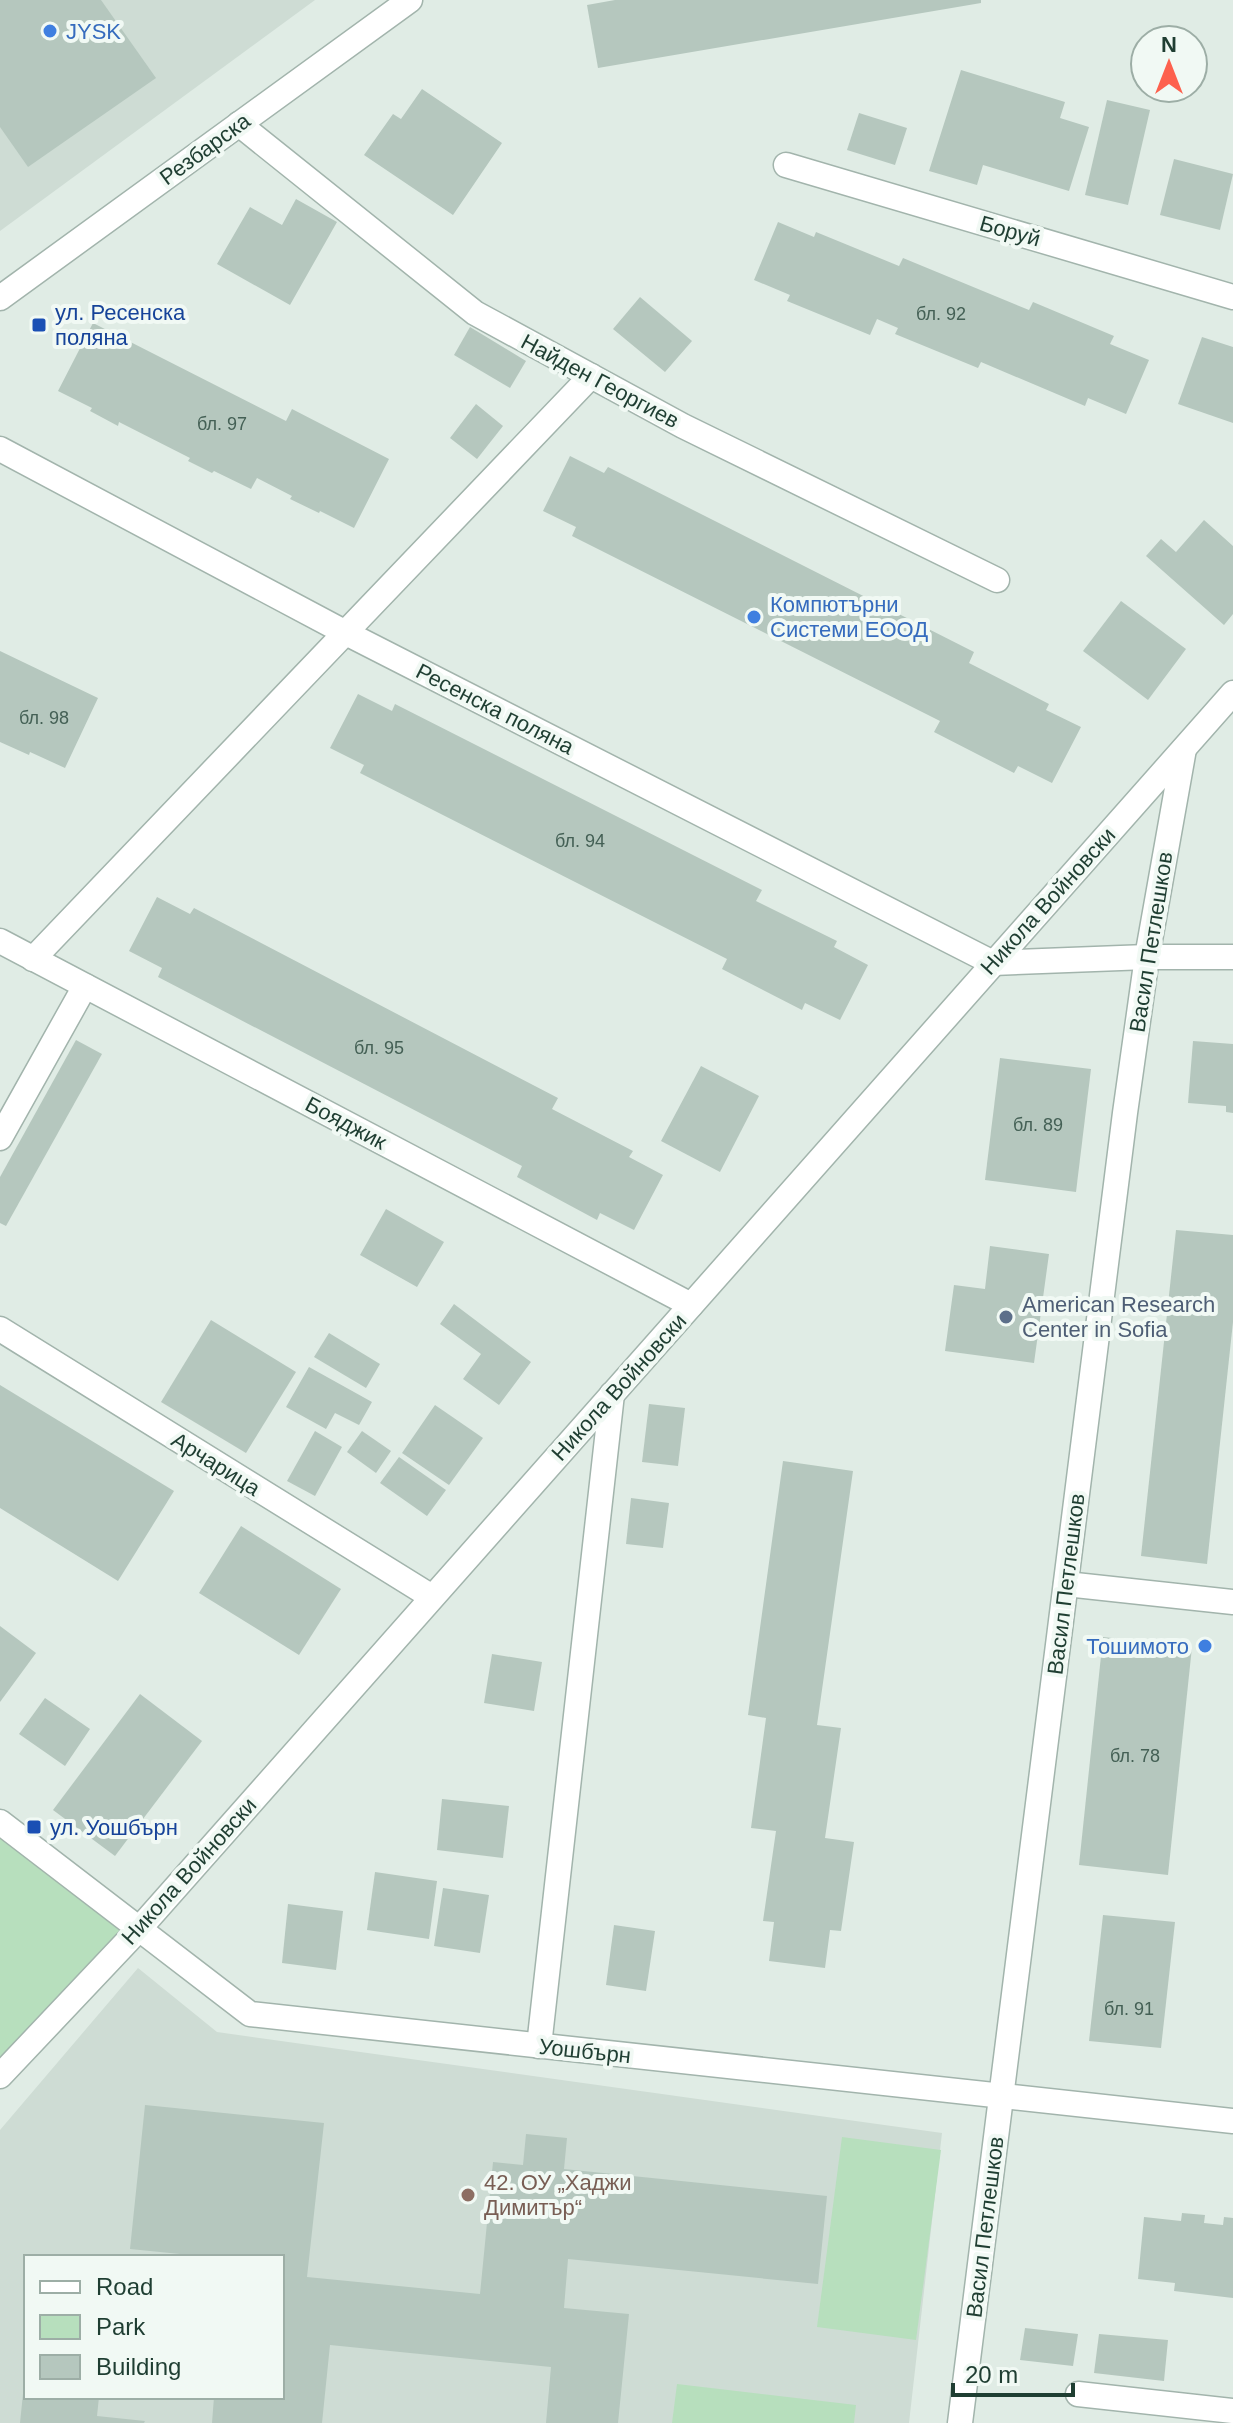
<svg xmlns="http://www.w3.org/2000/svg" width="1233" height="2423" font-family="Helvetica,sans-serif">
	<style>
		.built { fill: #cedcd4; fill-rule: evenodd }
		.green { fill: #b7dfbd }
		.building { fill: #b5c7be }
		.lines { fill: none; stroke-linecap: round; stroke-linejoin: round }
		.minor-casing { stroke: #a2b4ac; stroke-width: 27 }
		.minor { stroke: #fff; stroke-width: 24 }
		.shop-dot { fill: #3f7fe0; stroke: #f1f9f4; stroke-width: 3 }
		.transit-dot { fill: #1a4fb4; stroke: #f1f9f4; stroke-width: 3 }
		.service-dot { fill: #5c6f8a; stroke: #f1f9f4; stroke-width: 3 }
		.education-dot { fill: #8d6e63; stroke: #f1f9f4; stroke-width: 3 }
		.labels { text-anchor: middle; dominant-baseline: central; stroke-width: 8; stroke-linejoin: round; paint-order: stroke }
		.number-label { font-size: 18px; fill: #446055 }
		.shop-label { font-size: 22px; fill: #366cbe; stroke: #f1f9f4; text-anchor: start }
		.street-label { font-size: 22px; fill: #1f3e32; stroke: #f1f9f4 }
		.transit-label { font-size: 22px; fill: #164399; stroke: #f1f9f4; text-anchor: start }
		.service-label { font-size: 22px; fill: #4e5e75; stroke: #f1f9f4; text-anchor: start }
		.education-label { font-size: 22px; fill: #785e54; stroke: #f1f9f4; text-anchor: start }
	</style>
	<rect width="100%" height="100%" fill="#e0ece5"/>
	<g class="built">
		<polygon points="0,0 315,0 0,231"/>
		<path d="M138 1968 217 2032 942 2133 909 2423H0V2130ZM26 2257H282V2397H26Z"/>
	</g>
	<g class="green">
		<polygon points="0,1822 139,1929 0,2076"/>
		<polygon points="842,2137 941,2150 916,2340 817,2327"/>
		<polygon points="677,2384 856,2405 854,2423 672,2423"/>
	</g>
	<g class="building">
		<polygon points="0,0 101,0 156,78 28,167 0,127"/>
		<polygon points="615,0 981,0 981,3 598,68 587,5"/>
		<polygon points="961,70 1065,102 1060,118 1089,127 1069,191 983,165 977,185 929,171"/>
		<polygon points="422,89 502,143 453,215 364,155 393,114 401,119"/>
		<polygon points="1107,100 1150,110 1128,205 1085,195"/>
		<polygon points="859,113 907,128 895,165 847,150"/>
		<polygon points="1174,159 1233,174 1220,230 1160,215"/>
		<polygon points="296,199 337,222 290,305 217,264 250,207 282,225"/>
		<polygon points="778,222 814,237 816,232 899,266 903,258 1029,310 1033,302 1114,336 1110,344 1149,360 1126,414 1088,398 1085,406 981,362 978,368 895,334 898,328 877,319 870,335 787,301 790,295 754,280"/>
		<polygon points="640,297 692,341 665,372 613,329"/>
		<polygon points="93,323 286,421 292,409 389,459 354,528 320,511 319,513 290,499 292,496 257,478 251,489 214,471 212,473 188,461 190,458 119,422 118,426 90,411 92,408 58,391"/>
		<polygon points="470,327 526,361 510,388 454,355"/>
		<polygon points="1202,337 1233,347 1233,423 1178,404"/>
		<polygon points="476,404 503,426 477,459 450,438"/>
		<polygon points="570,456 604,473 608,467 974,652 969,663 1049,704 1046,710 1081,727 1052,783 1018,766 1014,773 934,732 940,721 572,536 576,527 543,511"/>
		<polygon points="1204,520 1233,546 1233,614 1224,625 1146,556 1161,539 1176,552"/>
		<polygon points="1121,601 1186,649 1148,700 1083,651"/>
		<polygon points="0,651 98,698 65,768 30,752 29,755 0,742"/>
		<polygon points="358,694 392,711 395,704 762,890 756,901 837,941 834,947 868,965 840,1020 805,1003 802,1010 722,969 727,959 360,773 364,765 330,748"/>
		<polygon points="157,897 190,914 194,908 558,1098 552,1109 633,1151 629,1157 663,1175 634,1230 600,1213 597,1220 517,1177 522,1166 158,977 162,968 129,951"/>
		<polygon points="76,1040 102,1054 6,1226 0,1223 0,1177"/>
		<polygon points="1193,1041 1233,1044 1233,1113 1226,1112 1226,1106 1188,1103"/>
		<polygon points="1000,1058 1091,1069 1076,1192 985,1180"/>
		<polygon points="701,1066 759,1096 720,1172 661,1141"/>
		<polygon points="386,1209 444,1242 417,1287 360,1255"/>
		<polygon points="1176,1230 1233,1235 1233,1322 1207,1564 1141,1556"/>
		<polygon points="990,1246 1049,1254 1034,1363 945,1351 954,1285 985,1289"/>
		<polygon points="454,1304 531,1362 499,1405 463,1379 481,1354 440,1324"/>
		<polygon points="211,1320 296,1372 246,1453 161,1402"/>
		<polygon points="329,1333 380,1364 366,1388 314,1357"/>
		<polygon points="309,1367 372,1402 359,1425 335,1413 326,1429 286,1407"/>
		<polygon points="0,1385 174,1491 118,1581 0,1508"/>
		<polygon points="649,1404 685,1408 678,1466 642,1462"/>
		<polygon points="435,1405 483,1438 449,1485 402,1453"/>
		<polygon points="315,1431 342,1447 315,1496 287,1481"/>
		<polygon points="362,1431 391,1451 376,1473 347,1452"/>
		<polygon points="399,1457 446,1490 427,1516 380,1483"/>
		<polygon points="783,1461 853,1471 817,1725 841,1728 825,1838 854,1842 841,1931 830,1930 825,1968 769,1961 774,1922 763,1921 776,1831 751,1828 766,1718 748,1715"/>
		<polygon points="631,1498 669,1503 663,1548 626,1544"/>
		<polygon points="241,1526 341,1589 299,1655 199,1593"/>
		<polygon points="0,1626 36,1653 0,1702"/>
		<polygon points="1103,1637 1192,1647 1168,1875 1079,1865"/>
		<polygon points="492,1654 542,1662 534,1711 484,1703"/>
		<polygon points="140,1694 202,1741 115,1856 53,1810"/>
		<polygon points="45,1698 90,1729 65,1766 19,1734"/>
		<polygon points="442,1799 509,1806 503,1858 437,1850"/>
		<polygon points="375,1872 437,1881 429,1939 367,1930"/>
		<polygon points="443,1888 489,1895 480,1953 434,1946"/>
		<polygon points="288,1904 343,1911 336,1970 282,1963"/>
		<polygon points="1103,1915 1175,1922 1161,2048 1089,2041"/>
		<polygon points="614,1925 655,1931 646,1991 606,1985"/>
		<polygon points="145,2105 324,2123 307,2277 480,2294 493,2162 523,2165 526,2134 567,2138 564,2169 827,2196 818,2284 568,2259 564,2308 629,2314 618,2423 546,2423 551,2367 330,2345 322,2423 212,2423 214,2397 282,2397 282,2257 210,2257 130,2249"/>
		<polygon points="1182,2213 1205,2215 1204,2223 1223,2225 1224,2217 1233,2218 1233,2298 1174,2291 1175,2283 1138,2279 1144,2217 1181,2221"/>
		<polygon points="1025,2328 1078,2334 1073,2366 1020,2360"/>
		<polygon points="1099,2334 1168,2340 1164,2381 1094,2373"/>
		<polygon points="24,2384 26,2384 26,2397 99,2397 97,2416 145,2421 144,2423 20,2423"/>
	</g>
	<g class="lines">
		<defs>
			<g id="minor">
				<polyline points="239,124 475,313 683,426 997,580"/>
				<polyline points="786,165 1233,297"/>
				<polyline points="0,298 410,0"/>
				<polyline points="0,449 346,633 993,963 1147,957 1233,957"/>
				<polyline points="0,941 691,1305"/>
				<polyline points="33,959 591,376"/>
				<polyline points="0,1138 85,986"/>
				<polyline points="0,1329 432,1597"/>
				<polyline points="1066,1584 1233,1602"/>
				<polyline points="0,1822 250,2014 1233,2121"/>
				<polyline points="539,2046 612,1394"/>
				<polyline points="0,2076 139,1929 1233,693"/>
				<polyline points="1078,2394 1233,2411"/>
				<polyline points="960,2423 1125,1113 1147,957 1184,749"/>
			</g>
		</defs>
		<use href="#minor" class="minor-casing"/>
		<use href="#minor" class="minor"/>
	</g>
	<g class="shop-dot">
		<circle cx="50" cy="31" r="8"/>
		<circle cx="754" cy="617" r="8"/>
		<circle cx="1205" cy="1646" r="8"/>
	</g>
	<g class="transit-dot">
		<rect x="31" y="317" width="16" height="16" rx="4"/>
		<rect x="26" y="1819" width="16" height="16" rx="4"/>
	</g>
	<circle class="service-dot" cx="1006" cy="1317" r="8"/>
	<circle class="education-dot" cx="468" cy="2195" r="8"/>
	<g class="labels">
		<g class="number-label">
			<text x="941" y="314">бл. 92</text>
			<text x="222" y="424">бл. 97</text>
			<text x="44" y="718">бл. 98</text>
			<text x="580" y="841">бл. 94</text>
			<text x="379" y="1048">бл. 95</text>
			<text x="1038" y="1125">бл. 89</text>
			<text x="1135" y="1756">бл. 78</text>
			<text x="1129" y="2009">бл. 91</text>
		</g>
		<g class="shop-label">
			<text x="66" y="31">JYSK</text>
			<text x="770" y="604">Компютърни<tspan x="770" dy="25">Системи ЕООД</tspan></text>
			<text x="1189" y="1646" text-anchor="end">Тошимото</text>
		</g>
		<g class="street-label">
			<text transform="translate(205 149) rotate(-36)">Резбарска</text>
			<text transform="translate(1010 231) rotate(16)">Боруй</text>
			<text transform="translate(600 381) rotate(28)">Найден Георгиев</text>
			<text transform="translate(495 709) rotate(27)">Ресенска поляна</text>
			<text transform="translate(1048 901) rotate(-48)">Никола Войновски</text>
			<text transform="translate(1151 942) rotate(-81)">Васил Петлешков</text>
			<text transform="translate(346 1123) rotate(28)">Бояджик</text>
			<text transform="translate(619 1387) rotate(-48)">Никола Войновски</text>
			<text transform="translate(216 1464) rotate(32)">Арчарица</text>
			<text transform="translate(1066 1584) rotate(-83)">Васил Петлешков</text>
			<text transform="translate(189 1871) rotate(-48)">Никола Войновски</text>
			<text transform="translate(585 2051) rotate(6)">Уошбърн</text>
			<text transform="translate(985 2227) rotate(-83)">Васил Петлешков</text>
		</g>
		<g class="transit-label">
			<text x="55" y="312">ул. Ресенска<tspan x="55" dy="25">поляна</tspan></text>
			<text x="50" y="1827">ул. Уошбърн</text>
		</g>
		<g class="service-label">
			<text x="1022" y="1304">American Research<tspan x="1022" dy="25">Center in Sofia</tspan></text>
		</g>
		<g class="education-label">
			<text x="484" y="2182">42. ОУ „Хаджи<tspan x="484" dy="25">Димитър“</tspan></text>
		</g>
	</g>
	<rect x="24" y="2255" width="260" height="144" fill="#f1f9f4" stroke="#9daea6" stroke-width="2"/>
	<rect x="40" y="2281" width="40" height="12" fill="#ffffff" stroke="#9daea6" stroke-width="2"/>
	<text x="96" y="2295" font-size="24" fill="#1f3e32">Road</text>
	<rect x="40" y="2315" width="40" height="24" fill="#b7dfbd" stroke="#9daea6" stroke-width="2"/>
	<text x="96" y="2335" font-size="24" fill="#1f3e32">Park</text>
	<rect x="40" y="2355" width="40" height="24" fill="#b5c7be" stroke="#9daea6" stroke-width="2"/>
	<text x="96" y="2375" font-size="24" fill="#1f3e32">Building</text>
	<g transform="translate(1169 64)"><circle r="38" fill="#f1f9f4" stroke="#9daea6" stroke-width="2"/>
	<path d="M0-6L14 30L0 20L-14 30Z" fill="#fd614e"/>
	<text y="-12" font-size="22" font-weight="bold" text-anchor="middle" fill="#1f3e32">N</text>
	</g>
	<path d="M953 2383v12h120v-12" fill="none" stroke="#1f3e32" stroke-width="4"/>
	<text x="965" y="2383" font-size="24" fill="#1f3e32" stroke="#f1f9f4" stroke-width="6" paint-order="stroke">20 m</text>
</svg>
